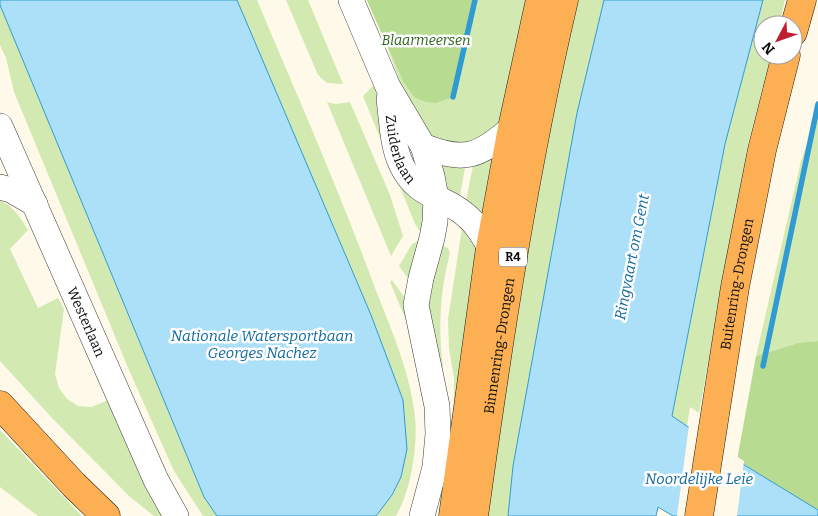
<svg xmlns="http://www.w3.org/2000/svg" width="818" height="516" font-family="Bitter,serif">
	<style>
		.green { fill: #d2eab2 }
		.forest { fill: #b6db91 }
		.water { fill: #ace0f8; stroke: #309ad2 }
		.pier { fill: #fff9e9 }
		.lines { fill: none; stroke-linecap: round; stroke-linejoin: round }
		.stream { stroke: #309ad2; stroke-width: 5.5 }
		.tertiary-casing { stroke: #3e3e3e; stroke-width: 26 }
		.trunk-casing { stroke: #1c1c1c; stroke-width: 29 }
		.tertiary { stroke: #fff; stroke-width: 25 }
		.trunk { stroke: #fcb053; stroke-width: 28 }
		.labels { text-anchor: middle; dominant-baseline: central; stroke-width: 5; stroke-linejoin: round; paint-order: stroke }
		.shield { fill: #fff; stroke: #545454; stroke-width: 1 }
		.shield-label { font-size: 12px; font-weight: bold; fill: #0b0b0b }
		.park-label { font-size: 14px; font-style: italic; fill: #2d641a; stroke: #fff }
		.street-label { font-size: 14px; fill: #0b0b0b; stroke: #fff }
		.water-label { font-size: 15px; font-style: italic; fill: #1169a0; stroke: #fff }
	</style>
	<rect width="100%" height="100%" fill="#fff9e9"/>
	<g class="green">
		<path d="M237 0H257C296 93 337 185 372 280 389 325 410 369 415 417 418 446 411 490 396 516H376L392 495Z"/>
		<polygon points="286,0 308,0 343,84 327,83 318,75"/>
		<polygon points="367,0 604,0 577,113 513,466 508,516 487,516 504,121 468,147 429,137 405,97 388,49"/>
		<polygon points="763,0 785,0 779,25 763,25 763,55 771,55 748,144 699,413 690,407 687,426 672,417 725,144"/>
		<polygon points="0,5 204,497 217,516 203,516 174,471 129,370 14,92 6,58 0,45"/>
		<polygon points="374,85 424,201 426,231 419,230 415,224 363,96"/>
		<polygon points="327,102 336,104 350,102 390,195 403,236 391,256"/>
		<polygon points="818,112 818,341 798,343 756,356 801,161"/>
		<polygon points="501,146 486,224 465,205 474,161"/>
		<polygon points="443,160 466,162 460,196 442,194 439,175"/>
		<path d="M0 200C14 207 20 217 28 230L10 249 38 308 58 298 64 309 55 374 59 388 67 399 78 406 91 407 111 399 168 516H154L129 496 52 418 0 361Z"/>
		<polygon points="463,222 481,252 454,419 454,378 449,349 448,319"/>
		<polygon points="420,240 413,285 399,266 412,244"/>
		<path d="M440 244 448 248 450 253C440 291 438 329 443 367L437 368 424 306Z"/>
		<polygon points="392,280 407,301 410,330 390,282"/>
		<polygon points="0,430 82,516 38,516 0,487"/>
	</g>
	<g class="forest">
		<polygon points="367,0 475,0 453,97 436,103 426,102 414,97 403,81"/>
		<polygon points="818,341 818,510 737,460 756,356 798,343"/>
	</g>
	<g class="water">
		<polygon points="0,0 237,0 371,315 403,400 407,449 401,477 392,495 376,516 217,516 204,497 0,5"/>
		<polygon points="604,0 763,0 725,144 672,416 746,466 818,510 818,516 673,516 658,507 656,516 508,516 513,466 577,113"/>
	</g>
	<polygon class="pier" points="689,425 744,461 737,516 677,516"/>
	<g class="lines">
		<g class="stream">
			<polyline points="453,97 475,0"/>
			<polyline points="763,366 818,104"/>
		</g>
		<defs>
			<g id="tertiary">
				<polyline points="351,0 388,87 423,146 432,176 436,198 435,222 432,238 421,278 416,305 437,406 438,434 435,467 422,516"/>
				<path id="s1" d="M389 99C392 121 392 146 402 166 416 194 437 195 459 210 474 220 482 233 490 248"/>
				<path id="s2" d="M0 126 156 480 176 516"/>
				<path d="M423 146C466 163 478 156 512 128"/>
				<polyline points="0,187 11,190 35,204"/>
			</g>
			<g id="trunk">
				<polyline points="793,32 802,0"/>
				<polyline points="0,405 74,485 106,516"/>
				<polyline points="453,516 490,248 512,128 540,0"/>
				<path id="s3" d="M474 516C498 343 524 170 564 0"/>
				<path id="s4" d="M699 516 735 287 762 150 786 55"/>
			</g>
		</defs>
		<use href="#tertiary" class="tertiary-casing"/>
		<use href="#trunk" class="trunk-casing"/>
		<use href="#tertiary" class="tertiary"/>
		<use href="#trunk" class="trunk"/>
	</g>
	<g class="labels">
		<rect class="shield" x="499" y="247.5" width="28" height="19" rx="4"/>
		<g class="shield-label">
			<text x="513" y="257">R4</text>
		</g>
		<g class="park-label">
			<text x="426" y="40">Blaarmeersen</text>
		</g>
		<g class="street-label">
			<text stroke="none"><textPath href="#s1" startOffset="52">Zuiderlaan</textPath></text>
			<text stroke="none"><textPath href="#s4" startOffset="235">Buitenring-Drongen</textPath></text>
			<text stroke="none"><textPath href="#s2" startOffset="214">Westerlaan</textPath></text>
			<text stroke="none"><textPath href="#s3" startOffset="172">Binnenring-Drongen</textPath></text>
		</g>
		<g class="water-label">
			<text transform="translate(632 257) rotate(-79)">Ringvaart om Gent</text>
			<text x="262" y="336">Nationale Watersportbaan<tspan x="262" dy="17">Georges Nachez</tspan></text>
			<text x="699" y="479">Noordelijke Leie</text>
		</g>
	</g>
	<g transform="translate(778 40) rotate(229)"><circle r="24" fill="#ffffff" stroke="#9d9d9d"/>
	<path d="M0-4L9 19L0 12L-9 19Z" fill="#bf1f30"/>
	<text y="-8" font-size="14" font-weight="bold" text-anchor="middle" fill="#0b0b0b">N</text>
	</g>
</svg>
